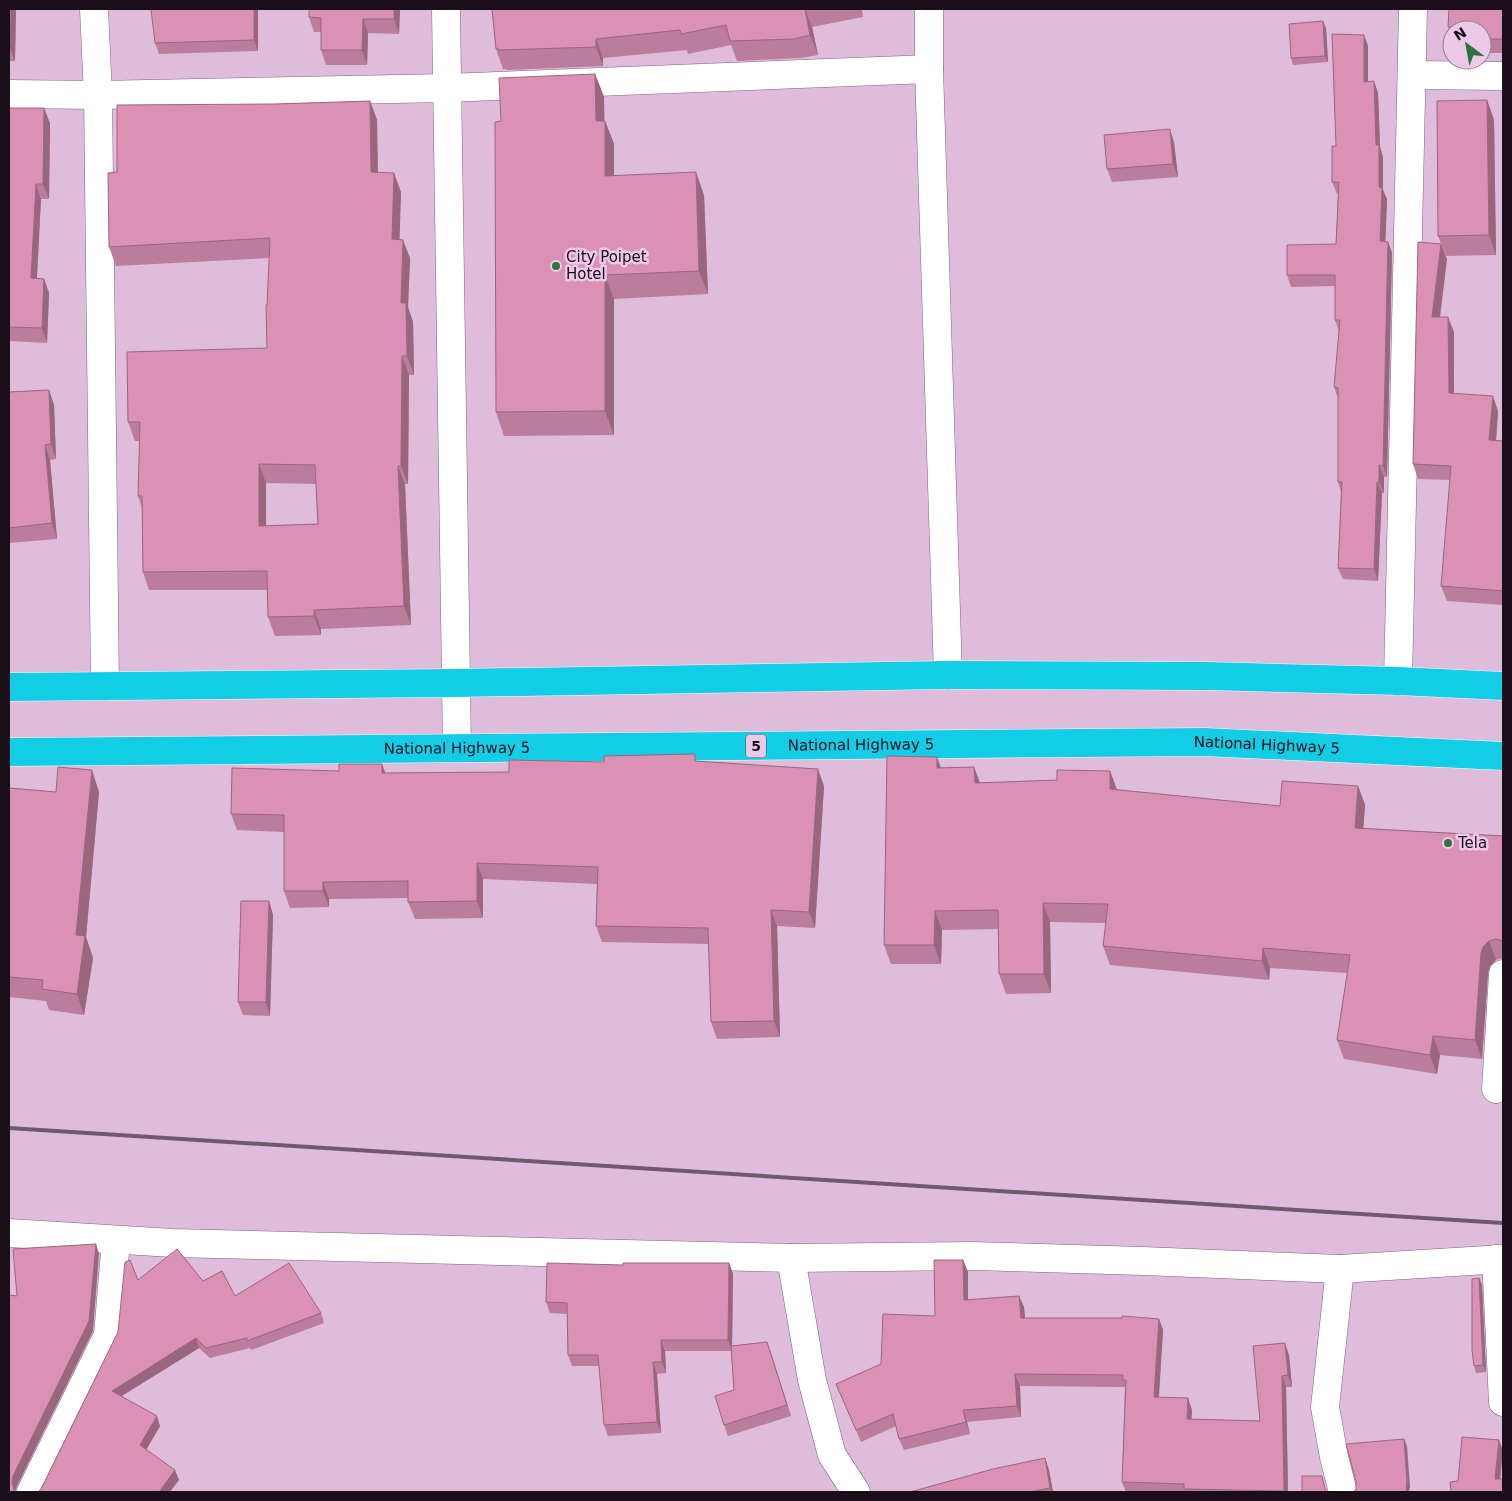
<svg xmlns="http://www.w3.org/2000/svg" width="1512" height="1501" font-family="'DejaVu Sans',sans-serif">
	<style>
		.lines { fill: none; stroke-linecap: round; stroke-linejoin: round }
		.minor-casing { stroke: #7f607c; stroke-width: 29 }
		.highway-casing { stroke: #fff; stroke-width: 29 }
		.minor { stroke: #fff; stroke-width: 28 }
		.highway { stroke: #12cde5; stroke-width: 28 }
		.rail { stroke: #6f596c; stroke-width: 4 }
		.wall { fill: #bb7d9b; fill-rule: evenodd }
		.shaded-wall { fill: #99667e }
		.building { fill: #da91b4; stroke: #99667e; fill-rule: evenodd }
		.poi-dot { fill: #2c7340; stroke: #ecc9e8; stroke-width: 2 }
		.labels { text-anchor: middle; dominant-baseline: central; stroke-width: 5; stroke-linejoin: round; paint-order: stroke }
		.shield { fill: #ecc9e8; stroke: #594656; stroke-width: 1 }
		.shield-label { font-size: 14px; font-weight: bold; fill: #1a0e18 }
		.poi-label { font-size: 15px; fill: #1a0e18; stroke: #ecc9e8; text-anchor: start }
		.street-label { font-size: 15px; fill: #1a0e18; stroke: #ecc9e8 }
	</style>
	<rect width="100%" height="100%" fill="#dfbcdb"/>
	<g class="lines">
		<defs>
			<g id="minor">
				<polyline points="94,9 98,95 105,686"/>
				<polyline points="446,9 457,748"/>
				<polyline points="929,9 929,69 948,675"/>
				<polyline points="1412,75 1503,76"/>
				<polyline points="9,94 98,95 447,88 929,69"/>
				<polyline points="1398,681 1413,9"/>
				<polyline points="1496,1089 1503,974"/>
				<polyline points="9,1233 173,1243 791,1258 972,1256 1143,1261 1340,1269 1503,1259"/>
				<polyline points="791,1258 812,1380 832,1455 856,1492"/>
				<polyline points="1496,1259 1503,1402"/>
				<polyline points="1340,1269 1325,1407 1334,1457 1343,1492"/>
				<polyline points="31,1492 108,1335 116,1240"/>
			</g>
			<g id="highway">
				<polyline points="9,687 456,683 948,675 1206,676 1398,681 1503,686"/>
				<path id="s1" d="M9 752 1204 742 1503 756"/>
			</g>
		</defs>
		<use href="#minor" class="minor-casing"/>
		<use href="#highway" class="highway-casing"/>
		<use href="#minor" class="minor"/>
		<use href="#highway" class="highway"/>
		<polyline class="rail" points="9,1128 1503,1223"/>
	</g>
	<g class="wall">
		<polygon points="9,9 16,9 15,61 9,61"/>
		<polygon points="258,9 258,51 159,54 155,43"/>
		<polygon points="309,9 400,9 399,34 368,33 367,65 326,65 321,50 321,32 314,32 309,17"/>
		<polygon points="492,9 862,9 863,17 812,27 818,55 801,58 737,61 731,45 688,54 687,50 603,58 603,66 506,70 506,69 503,69 496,49"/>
		<polygon points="1503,9 1503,53 1482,53 1482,30 1452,30 1452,37 1448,27"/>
		<polygon points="1326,28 1328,62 1293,65 1291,58"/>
		<polygon points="1364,35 1368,46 1368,82 1374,81 1378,93 1380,147 1383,157 1383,190 1387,199 1385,241 1388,242 1392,253 1387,477 1384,477 1384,493 1382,493 1378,581 1343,579 1338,568 1341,492 1338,482 1338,398 1334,387 1339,331 1335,320 1335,286 1291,287 1287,275 1336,244 1338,193 1337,194 1332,182 1336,146"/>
		<polygon points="595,74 604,97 604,121 605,121 614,144 614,176 704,195 708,294 614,299 614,435 504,436 496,412 501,121"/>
		<polygon points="1487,100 1494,120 1496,255 1446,256 1438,236"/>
		<path d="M370 101 377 120 378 172 401 192 399 239 410 258 408 307 413 322 414 375H409L408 484H405L411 625 321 629V635L275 636 268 617 267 590H149L143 572 142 508 138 496 140 441H135L128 422 267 348 269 258 116 266 109 247 117 172 275 104ZM266 483 316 484 318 524 266 526Z"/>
		<polygon points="9,108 50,123 49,199 41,199 37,278 44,279 49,293 47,343 9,341"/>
		<polygon points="1174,142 1178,177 1112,182 1107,169"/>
		<polygon points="1447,259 1440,317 1454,332 1454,393 1498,411 1496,441 1503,441 1503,605 1447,601 1441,586 1450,480 1418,479 1413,464"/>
		<polygon points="49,390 54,405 56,459 50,460 57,539 9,543 9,392"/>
		<polygon points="697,761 824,786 815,928 777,926 780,1037 717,1039 711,1022 709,944 602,942 596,926 597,884 483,879 483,918 415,919 408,902 408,898 329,899 329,907 290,908 284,891 284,832 237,830 231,814 382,764 385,773 509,772 604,762"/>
		<polygon points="974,767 980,783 1057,780 1110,771 1117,790 1280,806 1358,786 1365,805 1363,828 1503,836 1503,958 1496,960 1490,966 1488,973 1482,1059 1440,1055 1437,1074 1344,1059 1337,1040 1347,973 1270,968 1269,980 1110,965 1103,946 1106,923 1050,922 1051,993 1006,994 999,974 998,929 942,930 941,964 891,964 884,945 941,768"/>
		<polygon points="9,788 56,792 99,792 86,937 93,958 84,1015 49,1010 46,1001 9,997"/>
		<polygon points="269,901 273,915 270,1016 243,1015 238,1002"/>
		<polygon points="963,1260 968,1272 968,1300 1019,1296 1024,1307 1025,1318 1159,1319 1163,1330 1159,1397 1192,1410 1191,1419 1260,1421 1289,1355 1292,1387 1286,1387 1288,1492 1126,1492 1122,1482 1125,1387 1020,1386 1021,1417 967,1422 970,1434 904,1450 899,1439 896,1426 861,1442 836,1384 881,1364 935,1316"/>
		<polygon points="729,1263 733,1274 732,1346 767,1342 791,1416 728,1436 724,1425 734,1390 731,1351 665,1351 666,1373 657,1374 661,1433 608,1436 604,1425 599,1366 572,1366 568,1355 567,1314 550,1313 546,1302 623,1265"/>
		<polygon points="1479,1278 1482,1285 1486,1372 1476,1373 1474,1366"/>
		<polygon points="138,1280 203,1281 235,1296 321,1313 324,1323 251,1350 250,1348 210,1358 199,1348 122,1396 160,1426 146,1450 179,1480 41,1489 118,1332"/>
		<polygon points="1045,1458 1049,1470 1053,1492 910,1492"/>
	</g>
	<g class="shaded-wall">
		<polygon points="11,9 16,9 15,61 10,48"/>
		<polygon points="254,9 258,9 258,51 254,40"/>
		<polygon points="394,9 400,9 399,34 394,19"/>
		<polygon points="805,9 812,27 818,55 810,35"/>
		<polygon points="363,19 368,33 367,65 362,50"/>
		<polygon points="1323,21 1326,28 1328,62 1325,56"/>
		<polygon points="1364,35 1368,46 1368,93 1364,82"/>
		<polygon points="596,39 603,58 603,66 596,47"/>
		<polygon points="595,74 604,97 605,144 596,121"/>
		<polygon points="1374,81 1378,93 1380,147 1383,157 1383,190 1387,199 1385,253 1380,241 1379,187 1376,145"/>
		<polygon points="1487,100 1494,120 1496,255 1489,235"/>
		<polygon points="370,101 377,120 378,191 371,172"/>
		<polygon points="44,108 50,123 49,199 43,184"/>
		<polygon points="605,121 614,144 614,200 605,176"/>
		<polygon points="1170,129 1174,142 1178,177 1173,164"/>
		<polygon points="696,172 704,195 708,294 699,271"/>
		<polygon points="394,173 401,192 399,258 392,239"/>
		<polygon points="36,184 41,199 36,293 31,278"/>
		<polygon points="403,240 410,258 408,307 413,322 414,375 407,356 401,303"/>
		<polygon points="1388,242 1392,253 1387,477 1383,466"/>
		<polygon points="1441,244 1447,259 1438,332 1432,317"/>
		<polygon points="605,275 614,299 614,435 605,411"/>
		<polygon points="44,279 49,293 47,343 42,328"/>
		<polygon points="1448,317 1454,332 1454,407 1449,393"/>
		<polygon points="402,356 409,375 408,484 401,466"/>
		<polygon points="49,390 54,405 56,459 51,444"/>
		<polygon points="1493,396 1498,411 1495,455 1489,440"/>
		<polygon points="45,445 50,460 57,539 52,523"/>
		<polygon points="259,464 266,483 266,545 259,526"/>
		<polygon points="1379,465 1384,477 1384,493 1379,482"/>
		<polygon points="398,466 405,484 411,625 404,606"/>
		<polygon points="1377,482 1382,493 1378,581 1374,569"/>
		<polygon points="314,610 321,629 321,635 314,616"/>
		<polygon points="937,757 944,776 937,768"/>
		<polygon points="382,764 388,781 382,773"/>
		<polygon points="974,767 981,786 975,783"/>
		<polygon points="818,769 824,786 815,928 809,912"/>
		<polygon points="92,770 99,792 86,937 93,958 84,1015 77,994 76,935"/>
		<polygon points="1110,771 1117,790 1110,789"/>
		<polygon points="1358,786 1365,805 1362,847 1355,828"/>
		<polygon points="477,863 483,879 483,918 477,901"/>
		<polygon points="323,882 329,899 329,907 323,891"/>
		<polygon points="269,901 273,915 270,1016 266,1002"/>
		<polygon points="1043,903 1050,922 1051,993 1044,974"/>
		<polygon points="771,910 777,926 780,1037 774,1021"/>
		<polygon points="935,911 942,930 941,964 934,945"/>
		<polygon points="1489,941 1496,960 1490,966 1488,973 1482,1059 1475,1040 1481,953 1483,947"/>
		<polygon points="1263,948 1270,968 1269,980 1262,961"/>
		<polygon points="1433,1036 1440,1055 1437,1074 1430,1055"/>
		<polygon points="96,1244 99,1254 93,1331 17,1486 15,1492 12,1483 13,1476"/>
		<polygon points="963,1260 968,1272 968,1312 964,1300"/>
		<polygon points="729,1263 733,1274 732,1351 728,1340"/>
		<polygon points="1479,1278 1482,1285 1486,1372 1483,1365"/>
		<polygon points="1019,1296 1024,1307 1026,1330 1021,1318"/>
		<polygon points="1159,1319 1163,1330 1158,1408 1154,1397"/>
		<polygon points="196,1338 199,1348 115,1400 112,1391"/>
		<polygon points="661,1340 665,1351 666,1373 662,1362"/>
		<polygon points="767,1342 771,1353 791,1416 787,1405"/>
		<polygon points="1285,1343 1289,1355 1292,1387 1288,1375"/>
		<polygon points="653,1362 657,1374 661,1433 657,1422"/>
		<polygon points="1015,1374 1020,1386 1021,1417 1017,1406"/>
		<polygon points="1282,1376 1286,1387 1288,1492 1284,1492 1284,1491"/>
		<polygon points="1188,1398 1192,1410 1191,1430 1187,1419"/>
		<polygon points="963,1410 967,1422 970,1434 966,1422"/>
		<polygon points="157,1416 160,1426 143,1455 140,1445"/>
		<polygon points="1404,1439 1407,1446 1410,1487 1409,1492 1406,1492"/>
		<polygon points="1499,1440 1503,1451 1499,1490 1495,1479"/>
		<polygon points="1045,1458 1049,1470 1053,1492 1052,1492 1050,1488"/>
		<polygon points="175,1470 179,1480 170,1492 159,1492"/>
	</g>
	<g class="building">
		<polygon points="9,9 11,9 10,48 9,48"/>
		<polygon points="151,9 254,9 254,40 155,43"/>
		<polygon points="309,9 394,9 394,19 363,19 362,50 321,50 321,18 309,17"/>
		<polygon points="492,9 805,9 810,35 794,39 730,41 726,25 681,34 680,30 596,39 596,47 499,50 499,49 496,49"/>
		<polygon points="1449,9 1503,9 1503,39 1482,39 1482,30 1464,30 1465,27 1448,27"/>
		<polygon points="1323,21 1325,56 1291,58 1289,24"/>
		<polygon points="1332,34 1364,35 1364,82 1374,81 1376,145 1379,145 1379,187 1382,188 1380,241 1388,242 1383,466 1379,465 1379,482 1377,482 1374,569 1338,568 1342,482 1338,482 1338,388 1334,387 1340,320 1335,320 1335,275 1287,275 1287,245 1336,244 1339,182 1332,182 1332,146 1336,146"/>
		<polygon points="595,74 596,121 605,121 605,176 696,172 699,271 605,275 605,411 496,412 495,122 501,121 499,78"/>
		<polygon points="1487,100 1489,235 1438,236 1437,101"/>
		<path d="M370 101 371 172 394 173 392 239 403 240 401 303H406L407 356H402L401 466H398L404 606 314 610V616L268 617 267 571 143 572 142 496H138L140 422H128L127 352 267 348 266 305H267L270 238 109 247 108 173 117 172V105L275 104ZM259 464 315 465 318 524 259 526Z"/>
		<polygon points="9,108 44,108 43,184 36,184 31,278 44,279 42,328 9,327"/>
		<polygon points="1170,129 1173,164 1107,169 1104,135"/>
		<polygon points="1418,242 1441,244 1432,317 1448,317 1449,393 1493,396 1489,440 1503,441 1503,591 1441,586 1451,466 1413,464"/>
		<polygon points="49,390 51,444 45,445 52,523 9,528 9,392"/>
		<polygon points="695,754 695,761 818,769 809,912 771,910 774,1021 711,1022 708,928 596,926 598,867 477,863 477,901 408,902 408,881 323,882 323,891 284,891 284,815 231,814 232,768 339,771 339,764 382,764 382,773 509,772 509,760 604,762 604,756"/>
		<polygon points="887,756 937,757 937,768 974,767 975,783 1057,780 1057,770 1110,771 1110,789 1280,806 1282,781 1358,786 1355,828 1503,836 1503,941 1496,939 1489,941 1483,947 1481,953 1475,1040 1433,1036 1430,1055 1337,1040 1350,955 1263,948 1262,961 1103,946 1108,904 1043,903 1044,974 999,974 998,910 935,911 934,945 884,945"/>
		<polygon points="58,767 92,770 76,935 85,936 77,994 42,989 43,980 9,977 9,788 56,792"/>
		<polygon points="241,901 269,901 266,1002 238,1002"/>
		<polygon points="96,1244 89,1321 13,1476 12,1483 14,1490 16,1492 9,1492 9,1295 17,1296 13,1249"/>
		<polygon points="177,1249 203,1281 222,1271 235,1296 289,1263 321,1313 247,1341 247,1338 206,1348 196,1338 112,1391 157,1416 140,1445 175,1470 159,1492 38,1492 41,1489 118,1332 125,1262 130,1260 138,1280"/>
		<polygon points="934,1260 963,1260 964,1300 1019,1296 1021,1318 1122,1318 1122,1316 1159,1319 1154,1397 1188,1398 1187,1419 1260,1421 1253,1346 1285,1343 1288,1375 1282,1376 1284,1491 1184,1489 1184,1484 1122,1482 1126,1380 1123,1380 1123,1375 1015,1374 1017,1406 963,1410 966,1422 899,1439 893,1414 856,1430 836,1384 881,1364 883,1314 935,1316"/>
		<polygon points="547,1263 623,1265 623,1263 729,1263 728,1340 661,1340 662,1362 653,1362 657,1422 604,1425 598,1355 568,1355 567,1303 546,1302"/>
		<polygon points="1479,1278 1483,1365 1474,1366 1472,1350 1472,1279"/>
		<polygon points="767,1342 787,1405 724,1425 715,1396 734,1390 731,1346"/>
		<polygon points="1462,1437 1499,1440 1495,1479 1503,1479 1503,1492 1451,1492 1450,1482 1458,1481"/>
		<polygon points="1404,1439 1407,1480 1406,1492 1354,1492 1356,1489 1356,1481 1346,1444"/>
		<polygon points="1045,1458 1050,1488 1029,1492 910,1492 993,1469"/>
		<polygon points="1302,1476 1322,1476 1325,1489 1327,1492 1302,1492"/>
	</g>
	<g class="poi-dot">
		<circle cx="556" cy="266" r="5"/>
		<circle cx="1448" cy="843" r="5"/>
	</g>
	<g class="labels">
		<rect class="shield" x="746" y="734.5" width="20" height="23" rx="4"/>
		<g class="shield-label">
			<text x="756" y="746">5</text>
		</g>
		<g class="poi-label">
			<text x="566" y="257">City Poipet<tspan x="566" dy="17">Hotel</tspan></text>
			<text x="1458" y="843">Tela</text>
		</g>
		<g class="street-label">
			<text stroke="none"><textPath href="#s1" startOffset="852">National Highway 5</textPath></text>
			<text stroke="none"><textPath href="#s1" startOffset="1258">National Highway 5</textPath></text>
			<text stroke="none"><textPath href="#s1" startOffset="448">National Highway 5</textPath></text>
		</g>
	</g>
	<rect width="1512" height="1501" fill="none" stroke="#1a0e18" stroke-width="20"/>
	<g transform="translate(1467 45) rotate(328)"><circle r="24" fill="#ecc9e8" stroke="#987e95"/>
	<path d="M0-4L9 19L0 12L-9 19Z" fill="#2c7340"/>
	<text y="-8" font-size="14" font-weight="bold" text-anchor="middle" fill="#1a0e18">N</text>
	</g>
</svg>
